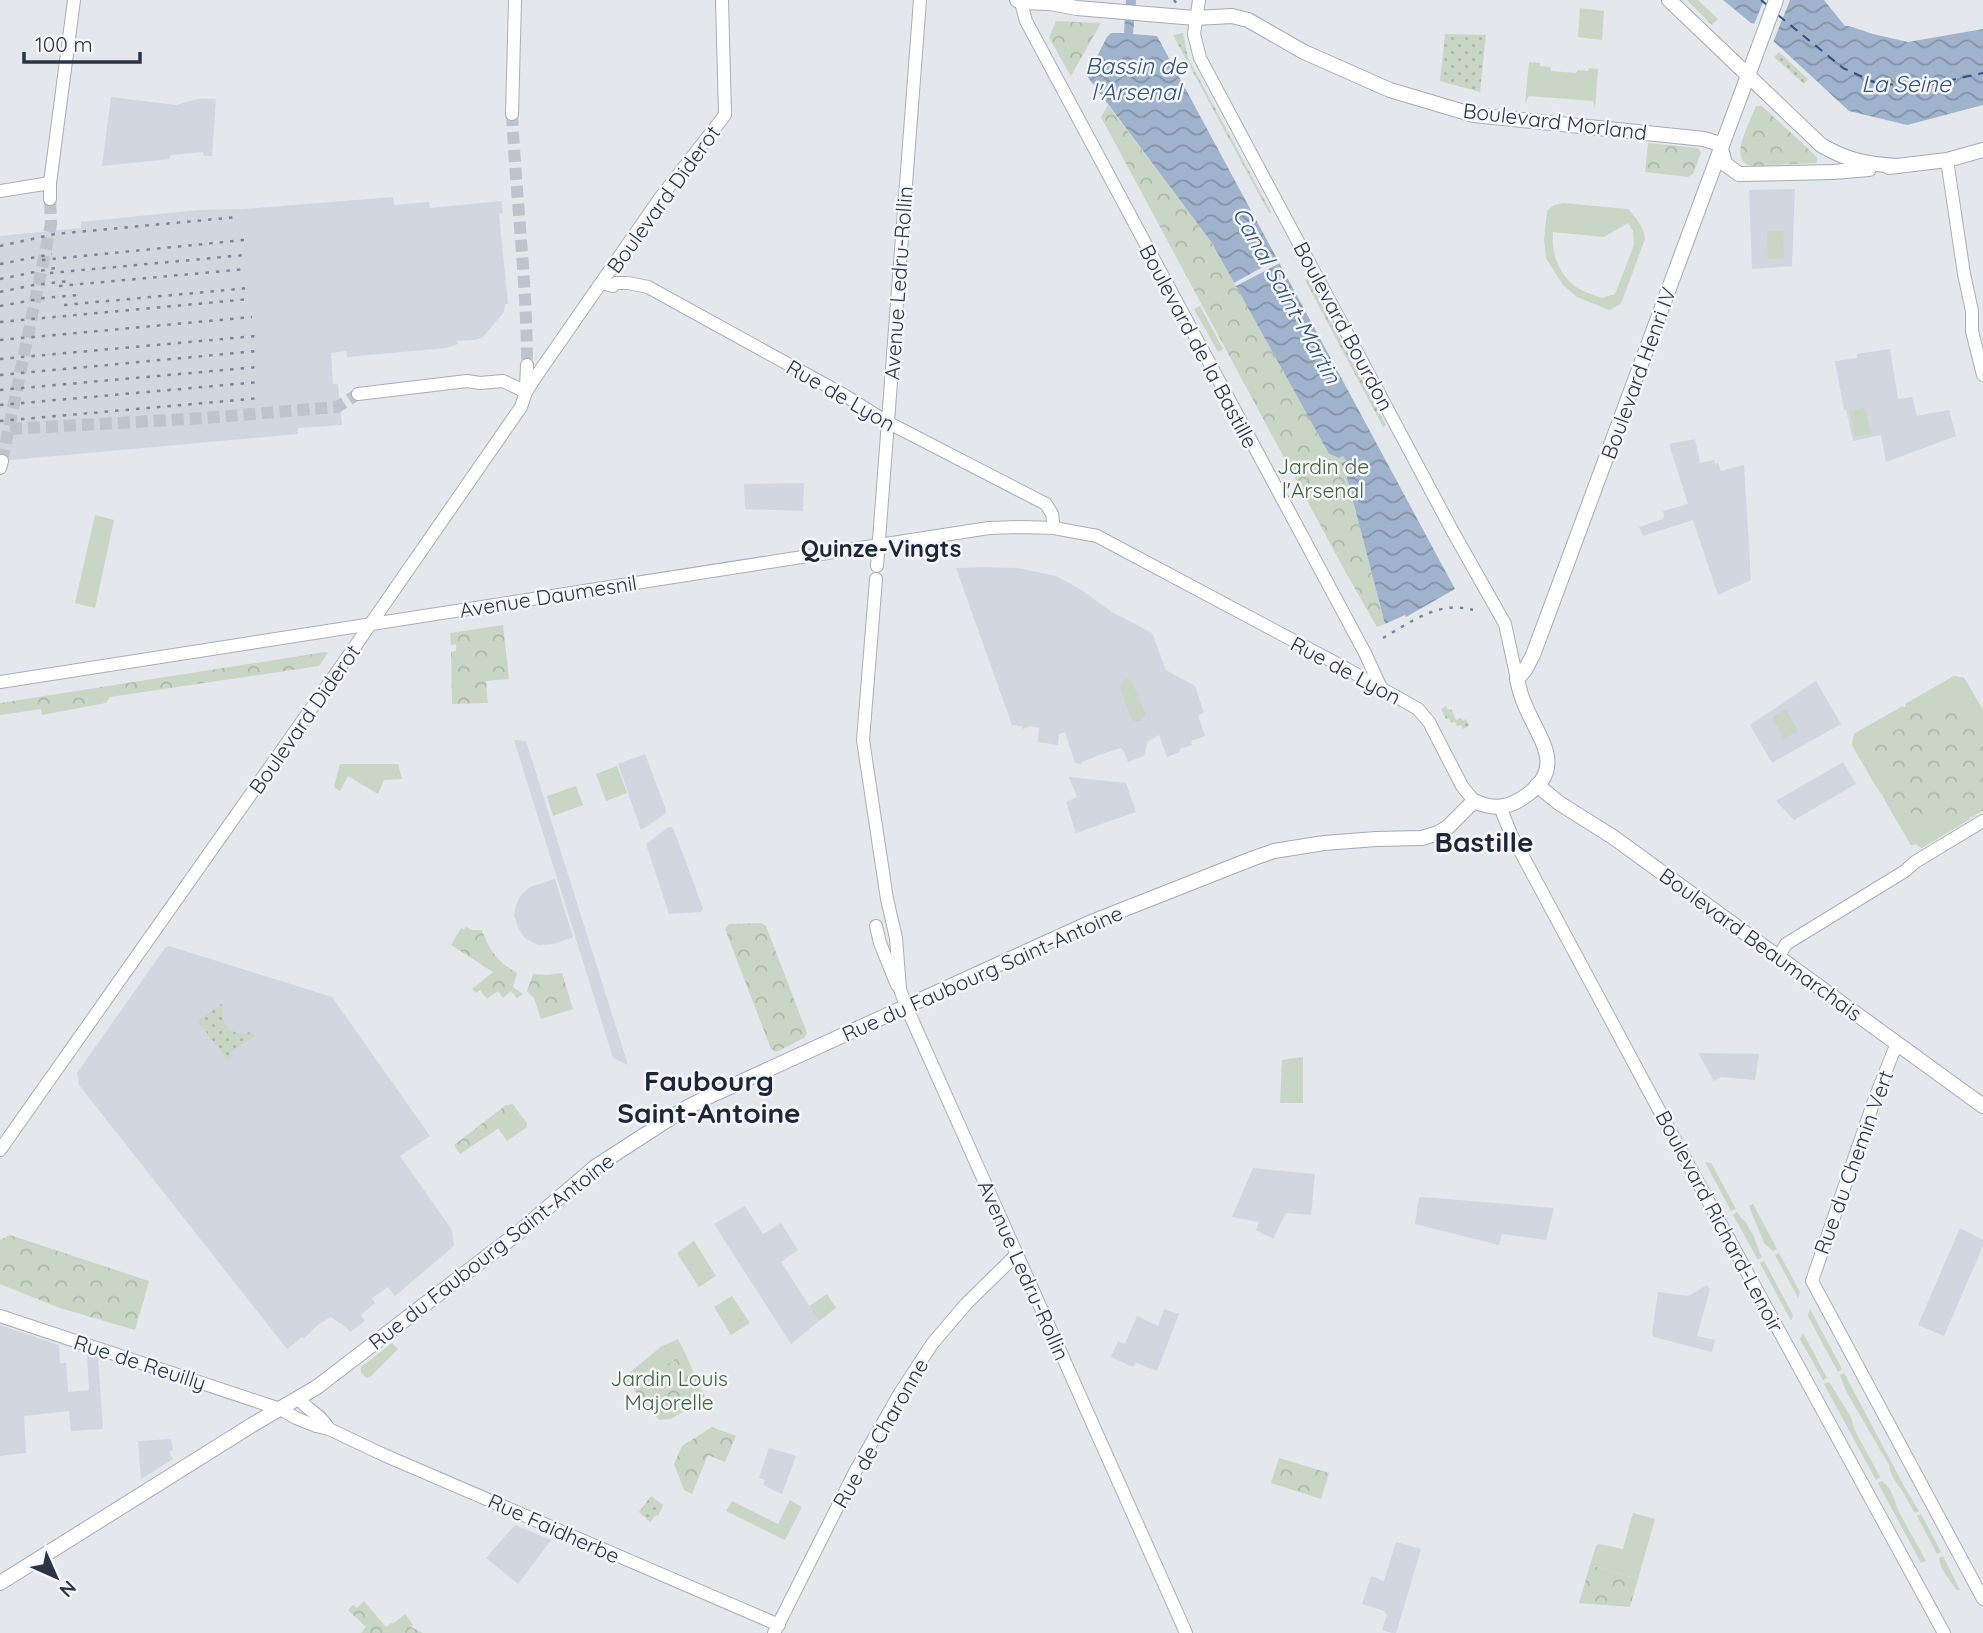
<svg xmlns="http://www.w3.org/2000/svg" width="1983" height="1633" font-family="Quicksand,sans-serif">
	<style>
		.built { fill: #d2d6de }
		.grass { fill: url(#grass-dots) }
		.forest { fill: url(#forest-crowns) }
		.garden { fill: #c9d6c5; fill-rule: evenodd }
		.water { fill: url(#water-waves) }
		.pier { fill: #e4e7ec }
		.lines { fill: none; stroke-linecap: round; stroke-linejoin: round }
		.ferry { stroke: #34527a; stroke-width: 2; stroke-dasharray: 9 7; stroke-linecap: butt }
		.secondary-tunnel { stroke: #bfc3cb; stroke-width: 12; stroke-dasharray: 12 6; stroke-linecap: butt }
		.secondary-casing { stroke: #a9aeb7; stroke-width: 14 }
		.primary-casing { stroke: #a3abb8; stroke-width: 16 }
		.secondary { stroke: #fff; stroke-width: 12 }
		.primary { stroke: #fff; stroke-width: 14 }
		.rail { stroke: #7d8696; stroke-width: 2.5; stroke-dasharray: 3.5 7; stroke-linecap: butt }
		.labels { text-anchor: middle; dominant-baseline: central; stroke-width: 5; stroke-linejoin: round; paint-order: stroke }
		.street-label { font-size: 21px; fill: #2b3445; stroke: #f4f6f9 }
		.park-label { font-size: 21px; fill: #3f6138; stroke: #f4f6f9 }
		.water-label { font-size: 23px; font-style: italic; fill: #34527a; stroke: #f4f6f9 }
		.quarter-label { font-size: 24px; font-weight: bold; fill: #1d2536; stroke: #f4f6f9 }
		.district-label { font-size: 28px; font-weight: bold; fill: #1d2536; stroke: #f4f6f9 }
	</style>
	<defs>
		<pattern id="grass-dots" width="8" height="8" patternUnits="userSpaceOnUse" patternTransform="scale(1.75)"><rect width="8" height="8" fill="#c9d6c5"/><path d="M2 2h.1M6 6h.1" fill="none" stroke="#adb8ab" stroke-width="1.8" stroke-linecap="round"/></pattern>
		<pattern id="forest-crowns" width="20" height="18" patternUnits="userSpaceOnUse" patternTransform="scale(1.75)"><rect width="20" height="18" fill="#c9d6c5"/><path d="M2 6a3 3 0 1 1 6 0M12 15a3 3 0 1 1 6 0" fill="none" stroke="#adb8ab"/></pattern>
		<pattern id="water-waves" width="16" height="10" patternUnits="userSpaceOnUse" patternTransform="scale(1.75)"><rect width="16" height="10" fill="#9fb4cc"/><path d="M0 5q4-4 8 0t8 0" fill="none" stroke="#8293a7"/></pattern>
	</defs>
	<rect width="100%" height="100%" fill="#e4e7ec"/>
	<g class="built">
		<polygon points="111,97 176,105 198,99 216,99 212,156 204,156 203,152 170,155 170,159 102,166"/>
		<polygon points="1795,189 1792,266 1752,269 1749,190"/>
		<polygon points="393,197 394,205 429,202 430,208 502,201 503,213 499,214 508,304 505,304 504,312 483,337 475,340 457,341 458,344 446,348 347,357 346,351 331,353 333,384 338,384 342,425 298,428 298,434 0,461 0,236 81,228 81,222 198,210 244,209"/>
		<polygon points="1890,349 1898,399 1912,397 1917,416 1949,410 1956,436 1886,462 1881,435 1853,441 1846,410 1844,410 1835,361 1857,358 1857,354"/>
		<polygon points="1695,439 1700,463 1714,460 1715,464 1718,463 1721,471 1744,465 1751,580 1718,595 1693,520 1643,536 1639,527 1663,519 1664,517 1663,511 1688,504 1669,444"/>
		<polygon points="804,483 803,511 745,509 744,484"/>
		<polygon points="981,567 1018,568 1056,576 1080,589 1112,612 1152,633 1166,670 1195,686 1204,713 1198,715 1205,736 1191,741 1192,745 1179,749 1180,752 1167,757 1159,735 1147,742 1144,756 1128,762 1123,750 1121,748 1099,755 1082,762 1081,764 1075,763 1065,732 1059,734 1058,745 1038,742 1039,728 1031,726 1023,729 1022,726 1012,725 956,568"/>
		<polygon points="1816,681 1841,724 1772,763 1750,725"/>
		<polygon points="514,740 526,741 628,1065 613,1058"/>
		<polygon points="645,754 666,810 665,814 641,830 618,764"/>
		<polygon points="1843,762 1856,784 1794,820 1776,801"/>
		<polygon points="1069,777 1126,783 1136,812 1076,833 1066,802 1077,797"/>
		<polygon points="669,827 673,828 686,862 703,909 701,912 669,914 646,844"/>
		<polygon points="555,879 573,937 554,944 538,945 525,938 519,930 514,915 516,905 521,895 530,887"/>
		<polygon points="169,946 332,997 430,1136 400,1156 452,1230 454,1246 395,1296 388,1287 372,1298 375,1303 361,1315 365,1321 350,1332 347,1328 331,1317 319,1324 304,1338 302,1337 287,1349 79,1085 77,1073 165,948"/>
		<polygon points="1698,1053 1759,1054 1755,1080 1721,1077 1714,1081"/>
		<polygon points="1253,1168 1315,1174 1311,1215 1286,1213 1273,1239 1256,1230 1259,1222 1232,1217"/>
		<polygon points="1419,1197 1436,1198 1554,1208 1546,1240 1502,1234 1499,1245 1415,1224"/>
		<polygon points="745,1206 763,1234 781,1223 798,1250 781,1262 819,1321 791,1344 714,1224"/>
		<polygon points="1960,1228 1983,1240 1983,1246 1944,1336 1918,1325"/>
		<polygon points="1707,1285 1710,1289 1697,1336 1715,1340 1712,1352 1654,1337 1652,1334 1658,1292 1688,1296"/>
		<polygon points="1164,1309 1179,1314 1157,1371 1136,1363 1133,1367 1111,1357 1118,1341 1125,1344 1137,1316 1158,1326"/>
		<polygon points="0,1325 59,1345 60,1363 66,1363 68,1392 89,1390 87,1354 98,1358 103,1429 71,1431 69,1411 24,1416 26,1453 0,1456"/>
		<polygon points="171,1439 173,1450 169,1452 173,1459 141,1479 138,1441"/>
		<polygon points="769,1448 796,1456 782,1494 763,1485 765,1480 759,1478"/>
		<polygon points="515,1525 551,1540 518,1584 486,1558"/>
		<polygon points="1396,1542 1421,1549 1396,1633 1392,1633 1382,1630 1387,1615 1384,1611 1362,1604 1371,1576 1384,1581"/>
	</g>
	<g class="grass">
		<polygon points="1183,33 1188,58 1271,212 1269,213 1173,35"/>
		<polygon points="1445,34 1486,35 1480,92 1440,81"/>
		<polygon points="1779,52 1808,79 1804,84 1774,57"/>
		<polygon points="1308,279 1386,425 1383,427 1305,280"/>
		<polygon points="1446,706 1448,710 1451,709 1456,720 1461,718 1463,721 1466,719 1469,726 1463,729 1461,725 1457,726 1455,722 1451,723 1449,718 1446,719 1441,709"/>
		<path d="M223 1003C219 1022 229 1038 250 1032L255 1036 231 1052 233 1055 227 1060 198 1021Z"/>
		<polygon points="651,1496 663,1505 658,1516 656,1515 650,1522 639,1512"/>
	</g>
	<g class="forest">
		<polygon points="1687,0 1698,0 1718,19 1712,25"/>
		<polygon points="1056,21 1101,23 1071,76 1049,38"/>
		<polygon points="1108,105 1212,243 1329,454 1339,458 1343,456 1346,461 1342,464 1345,470 1385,624 1377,627 1346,573 1101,117"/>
		<path d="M1756 106H1762L1818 158 1816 163 1755 166C1725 165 1750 122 1756 106Z"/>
		<polygon points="1648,143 1698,148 1701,153 1693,174 1688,177 1645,172"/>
		<polygon points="503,625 509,679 486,681 488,703 452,704 451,652 456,651 456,644 451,645 450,633"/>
		<polygon points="325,652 328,653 319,666 110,697 106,703 42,715 41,709 0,715 0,703"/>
		<polygon points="1954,676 1964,678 1983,710 1983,810 1973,817 1969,817 1970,819 1922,848 1916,844 1911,845 1883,797 1882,794 1881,794 1852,745 1854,734 1903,706 1904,708 1906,706 1905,704"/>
		<polygon points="761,923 766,926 807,1033 804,1038 776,1052 771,1049 725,929 729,924"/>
		<path d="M466 927 472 930H482C488 949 499 963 517 973L513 987 523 994 517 998 511 991 503 998 498 991 487 999 480 990 476 993 472 989 493 972 451 945 461 928 464 930Z"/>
		<polygon points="562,973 573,1009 541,1019 534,998 527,991 533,974 547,975"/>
		<polygon points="513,1104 520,1114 460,1154 454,1145 506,1105"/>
		<polygon points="10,1235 149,1281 135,1330 60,1308 0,1284 0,1240"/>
		<polygon points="392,1343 398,1349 370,1377 366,1378 361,1372 361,1367"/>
		<polygon points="685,1353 705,1398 671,1419 660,1420 655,1416 631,1386"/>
		<polygon points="712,1427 736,1436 725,1462 708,1455 692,1494 684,1490 674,1464 682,1446"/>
		<polygon points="1279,1458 1329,1473 1321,1499 1271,1483"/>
		<polygon points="1590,1565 1638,1579 1630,1607 1579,1603"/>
		<polygon points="364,1601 386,1627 391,1623 393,1624 405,1614 413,1625 411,1627 423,1633 361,1633 366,1627 348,1610 353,1605 357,1608"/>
	</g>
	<g class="garden">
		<polygon points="1580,8 1604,11 1602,40 1578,37"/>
		<polygon points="1529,62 1540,63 1540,66 1550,67 1551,71 1576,73 1578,70 1588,71 1589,68 1598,69 1595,109 1593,101 1529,96 1525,103"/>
		<path d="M1563 203 1628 209C1636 218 1644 227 1645 239L1621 304 1609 310 1577 297 1563 285 1546 258 1544 240 1547 211 1554 205ZM1628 223 1633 231 1634 245 1615 294 1602 298C1594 295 1584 292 1576 287 1558 274 1551 252 1553 232L1604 237Z"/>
		<polygon points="1767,231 1783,231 1784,258 1768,259"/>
		<polygon points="1200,306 1223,349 1218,352 1194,309"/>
		<polygon points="1865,407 1871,434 1855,437 1849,411"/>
		<polygon points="95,515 114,520 95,608 75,603"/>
		<polygon points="1954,676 1964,678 1983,710 1983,725 1975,730 1955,695 1925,713 1916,698"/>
		<polygon points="1124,679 1129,679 1132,682 1146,714 1141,721 1132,721 1120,687"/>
		<polygon points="1786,709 1798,731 1784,739 1772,717"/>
		<polygon points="1892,712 1901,727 1871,745 1892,780 1877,788 1852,745 1854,734"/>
		<polygon points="340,764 398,764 402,779 384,780 378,794 348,776 340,791 334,787"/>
		<polygon points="617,766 627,793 606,801 596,774"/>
		<polygon points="576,786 583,805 553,816 547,796"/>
		<polygon points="1900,794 1920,828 1951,810 1959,825 1922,848 1916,844 1911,845 1886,802"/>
		<polygon points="1303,1057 1303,1103 1280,1103 1282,1060"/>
		<polygon points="520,1114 527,1123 526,1128 507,1141 498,1128"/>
		<polygon points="1705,1162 1711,1163 1736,1209 1731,1211"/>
		<polygon points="1753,1204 1777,1249 1773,1251 1764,1243 1749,1206"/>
		<path d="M1737 1212 1741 1218 1747 1223C1748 1229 1752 1231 1754 1237 1757 1244 1758 1250 1762 1257L1758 1260 1733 1215Z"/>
		<polygon points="694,1241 716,1276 699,1287 677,1253"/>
		<polygon points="1779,1253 1800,1292 1798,1298 1775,1255"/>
		<polygon points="1764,1261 1793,1315 1791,1321 1760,1263"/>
		<polygon points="827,1294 836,1308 819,1321 809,1306"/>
		<polygon points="732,1296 750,1323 731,1335 714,1307"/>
		<polygon points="1810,1309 1842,1369 1838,1372 1808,1316"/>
		<polygon points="1803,1333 1827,1378 1823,1380 1800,1339"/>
		<polygon points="678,1339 685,1353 631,1386 624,1377 662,1346"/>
		<path d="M1844 1373 1905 1488 1919 1511 1915 1513C1910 1506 1907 1499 1903 1492 1896 1482 1891 1477 1889 1465L1846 1391 1840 1375Z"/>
		<polygon points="1829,1382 1851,1417 1854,1429 1880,1477 1876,1480 1824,1384"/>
		<polygon points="1882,1481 1890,1489 1899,1512 1926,1561 1921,1563 1878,1483"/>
		<polygon points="790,1500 802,1507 785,1540 726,1511 732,1501 778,1524"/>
		<polygon points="1633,1513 1655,1519 1638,1579 1590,1565 1596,1546 1599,1544 1623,1549"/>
		<polygon points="1921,1514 1941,1552 1937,1554 1917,1516"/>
		<polygon points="1943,1556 1960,1590 1956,1590 1941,1567 1939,1558"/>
	</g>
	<g class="water">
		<polygon points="1126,0 1136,0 1133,34 1157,36 1455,589 1406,617 1405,615 1385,624 1345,470 1341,463 1346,461 1343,456 1339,458 1329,454 1212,243 1087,76 1107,37 1111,33 1124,33"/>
		<polygon points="1723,0 1824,0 1845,26 1849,26 1873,34 1908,42 1983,29 1983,105 1907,125 1849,111 1755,24 1751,23"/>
	</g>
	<g class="pier">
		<polygon points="1764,0 1790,0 1772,45 1753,27"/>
		<polygon points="1277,259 1280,263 1236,286 1234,283"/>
	</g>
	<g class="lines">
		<g class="ferry">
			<polyline points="1761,0 1768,6"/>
			<polyline points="1778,15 1843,68 1876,83 1919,87 1983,73"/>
		</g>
		<g class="secondary-tunnel">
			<path d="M512 114C516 198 527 282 527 365"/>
			<polyline points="10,429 205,418 337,407 358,394"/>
			<polyline points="2,461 51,224 50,199"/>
		</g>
		<defs>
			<g id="secondary">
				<polyline points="1199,0 1194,34 1200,58 1453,532 1505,624 1517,679"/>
				<polyline points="1021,2 1026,21 1365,653 1381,688"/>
				<polyline points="512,114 515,0"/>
				<polyline points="1947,160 1964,274 1972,311 1972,331 1983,375"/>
				<polyline points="0,191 50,183"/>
				<polyline points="50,199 50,183 74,0"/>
				<polyline points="602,283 613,286 616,283 628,283 648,287 844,395 887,422 1046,504 1052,514 1054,528"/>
				<polyline points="526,389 527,365"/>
				<polyline points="358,394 467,381 480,383 503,381 526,392"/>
				<polyline points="0,468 2,461"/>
				<polyline points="877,566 920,0"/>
				<polyline points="876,579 863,740 887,899 896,938 900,989 906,1006 1186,1633"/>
				<polyline points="0,682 937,536 989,528 1021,527 1054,528 1097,536 1345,668 1418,709 1429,722 1462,786 1474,801"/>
				<polyline points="1500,807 1511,834 1688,1164 1944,1633"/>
				<polyline points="876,926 880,943 897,985"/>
				<polyline points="1778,958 1786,944 1905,871 1915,862 1983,821"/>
				<polyline points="1897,1043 1875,1098 1812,1281 1983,1599"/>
				<polyline points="0,1150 356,645 521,407 526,392 537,375 660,198 725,115 722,0"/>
				<polyline points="0,1316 280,1409 296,1418 316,1426 329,1429 384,1455 779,1625"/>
				<path d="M298 1398C308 1411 321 1414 329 1429"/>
				<polyline points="774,1633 856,1470 900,1393 932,1344 966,1304 1017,1254"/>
			</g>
			<g id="primary">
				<polyline points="1017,0 1021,2 1050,3 1077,8 1195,18 1232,16 1248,20 1304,52 1390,90 1474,115 1704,139 1717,143 1721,148"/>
				<path d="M1669 0 1821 145C1848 161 1867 164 1898 166"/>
				<polyline points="1721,148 1725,164 1739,174 1833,172 1869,169"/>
				<polyline points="1889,167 1947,160 1983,150"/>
				<polyline points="1537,785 1559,803 1613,837 1983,1106"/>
				<path d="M0 1583 252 1425 317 1387 518 1233 595 1167 686 1108 710 1096 1089 923 1254 858 1274 851 1324 843 1376 839 1422 838 1438 833 1448 827 1474 801C1491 809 1505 809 1521 799 1569 769 1540 742 1525 705 1521 697 1519 688 1517 679L1525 670 1533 655 1776 0"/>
			</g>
		</defs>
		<use href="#secondary" class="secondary-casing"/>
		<use href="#primary" class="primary-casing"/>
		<use href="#secondary" class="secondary"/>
		<use href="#primary" class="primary"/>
		<g class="rail">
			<polyline points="1174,0 1177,4"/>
			<polyline points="0,246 55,234 238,217"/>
			<polyline points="42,260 244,240"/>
			<polyline points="0,264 52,254"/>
			<polyline points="50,273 245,255"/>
			<polyline points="0,279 60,267"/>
			<polyline points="59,286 247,269"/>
			<polyline points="0,292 34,285 69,281"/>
			<polyline points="64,305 249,288"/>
			<polyline points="0,306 44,298 78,295"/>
			<polyline points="0,322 250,299"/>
			<polyline points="0,340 252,317"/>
			<polyline points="0,359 256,336"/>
			<polyline points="0,375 257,351"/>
			<polyline points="0,390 258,367"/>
			<polyline points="0,405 259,382"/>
			<polyline points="0,421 261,398"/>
			<path d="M1383 638C1411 622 1439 600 1473 610"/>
		</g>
	</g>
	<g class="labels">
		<g class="street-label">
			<text transform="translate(1555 121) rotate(7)">Boulevard Morland</text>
			<text transform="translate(663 199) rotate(-54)">Boulevard Diderot</text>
			<text transform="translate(898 283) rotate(-86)">Avenue Ledru-Rollin</text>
			<text transform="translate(1344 326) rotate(62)">Boulevard Bourdon</text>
			<text transform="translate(1199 346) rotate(62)">Boulevard de la Bastille</text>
			<text transform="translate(1638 373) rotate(-70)">Boulevard Henri IV</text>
			<text transform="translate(841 395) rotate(30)">Rue de Lyon</text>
			<text transform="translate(548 596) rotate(-9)">Avenue Daumesnil</text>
			<text transform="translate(1346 670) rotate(28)">Rue de Lyon</text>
			<text transform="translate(304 719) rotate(-55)">Boulevard Diderot</text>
			<text transform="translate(1761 944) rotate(36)">Boulevard Beaumarchais</text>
			<text transform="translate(982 973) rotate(-24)">Rue du Faubourg Saint-Antoine</text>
			<text transform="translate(1853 1162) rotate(-70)">Rue du Chemin Vert</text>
			<text transform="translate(1720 1221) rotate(62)">Boulevard Richard-Lenoir</text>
			<text transform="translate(491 1251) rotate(-38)">Rue du Faubourg Saint-Antoine</text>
			<text transform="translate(1024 1270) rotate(66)">Avenue Ledru-Rollin</text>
			<text transform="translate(140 1362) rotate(18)">Rue de Reuilly</text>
			<text transform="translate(880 1433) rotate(-60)">Rue de Charonne</text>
			<text transform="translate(554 1528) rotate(24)">Rue Faidherbe</text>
		</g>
		<g class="park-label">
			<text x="1323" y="466">Jardin de<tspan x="1323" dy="24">l'Arsenal</tspan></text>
			<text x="669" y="1378">Jardin Louis<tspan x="669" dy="24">Majorelle</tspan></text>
		</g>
		<g class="water-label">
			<text x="1136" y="65">Bassin de<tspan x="1136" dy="26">l'Arsenal</tspan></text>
			<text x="1906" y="83">La Seine</text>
			<text transform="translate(1287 295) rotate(61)">Canal Saint-Martin</text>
		</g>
		<g class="quarter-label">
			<text x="881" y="548">Quinze-Vingts</text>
		</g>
		<g class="district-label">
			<text x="1484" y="841">Bastille</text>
			<text x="709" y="1080">Faubourg<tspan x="709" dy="32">Saint-Antoine</tspan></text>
		</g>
	</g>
	<g transform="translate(56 1577) rotate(135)" stroke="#f4f6f9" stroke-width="5" paint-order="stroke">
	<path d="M0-5L12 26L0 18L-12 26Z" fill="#2b3445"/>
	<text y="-10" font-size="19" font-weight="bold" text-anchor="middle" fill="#2b3445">N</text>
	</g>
	<path d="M24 52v10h116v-10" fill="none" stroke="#2b3445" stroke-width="3.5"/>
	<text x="35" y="52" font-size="21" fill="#2b3445" stroke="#f4f6f9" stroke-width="5" paint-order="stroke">100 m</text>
</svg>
